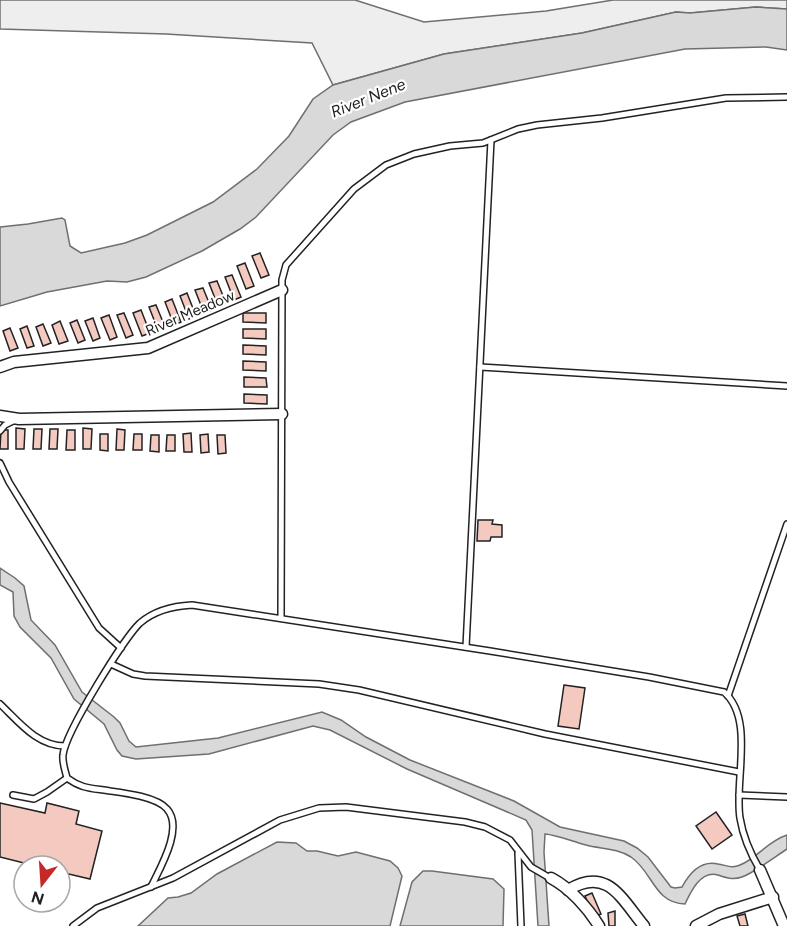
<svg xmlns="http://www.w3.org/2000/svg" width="787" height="926" font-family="Figtree,sans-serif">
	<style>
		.green { fill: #eee; stroke: #6f6f6f; stroke-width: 1.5 }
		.water { fill: #d9d9d9; stroke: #6f6f6f; stroke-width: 1.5 }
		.building { fill: #f3c9c0; stroke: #222; stroke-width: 1.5 }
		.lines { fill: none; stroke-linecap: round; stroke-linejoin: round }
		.service-casing { stroke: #222; stroke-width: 8 }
		.minor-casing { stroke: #222; stroke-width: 13 }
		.service { stroke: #fff; stroke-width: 5 }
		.minor { stroke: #fff; stroke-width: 10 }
		.labels { text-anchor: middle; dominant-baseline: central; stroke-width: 4.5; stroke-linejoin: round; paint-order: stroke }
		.street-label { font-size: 15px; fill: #222; stroke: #fff }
		.water-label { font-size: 16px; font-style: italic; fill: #222; stroke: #fff }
	</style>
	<rect width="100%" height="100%" fill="#fff"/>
	<polygon class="green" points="0,0 355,0 424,22 546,11 613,0 787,0 787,9 756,7 690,13 676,12 582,33 444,54 333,85 312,43 166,34 0,29"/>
	<g class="water">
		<polygon points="756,7 787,9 787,50 766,47 685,49 405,102 351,122 333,135 256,217 240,229 202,251 146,277 127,282 107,281 47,292 0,306 0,227 28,224 62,218 65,220 70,246 81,253 125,243 147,235 213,202 257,169 289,136 313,99 333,85 444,54 582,33 676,12 690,13"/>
		<path d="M0 568 15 578 24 586 31 620 55 645 82 692 114 717 120 723 129 741 136 747 218 738 322 712 341 720 366 737 410 760 514 801 560 827 624 841 637 848 648 857 671 887 675 888 682 887C689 874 701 860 718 864 726 865 732 869 740 865 758 858 766 842 787 835V849C776 856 752 874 742 877 733 880 726 878 718 875 701 870 691 891 685 904 654 903 653 872 631 857 617 848 601 849 586 845 573 842 558 835 545 834L544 852 549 926H538L532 830 526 820 407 769 330 730 313 726 209 754 136 759 122 756 117 750 104 724 74 699 51 658 20 627 14 616 13 592 0 585Z"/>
		<polygon points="277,842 296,843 307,851 317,851 338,856 356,852 390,861 398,868 402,876 390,926 138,926 168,898 178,897 191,893 217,874"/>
		<polygon points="423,871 432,871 493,879 504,889 503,926 400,926 412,882"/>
	</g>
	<g class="building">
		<polygon points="260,253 269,275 261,278 252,256"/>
		<polygon points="245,263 254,286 246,289 237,266"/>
		<polygon points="232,275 241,297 234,300 225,277"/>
		<polygon points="217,281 226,303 218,306 209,283"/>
		<polygon points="203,288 212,310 204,313 195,290"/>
		<polygon points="187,293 196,316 189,319 180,296"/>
		<polygon points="172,299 181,322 174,325 165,302"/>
		<polygon points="156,305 165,327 158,330 149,307"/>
		<polygon points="141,310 150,333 142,336 133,313"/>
		<polygon points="124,313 133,335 126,338 117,315"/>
		<polygon points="243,313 266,313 266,323 243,322"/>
		<polygon points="109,315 117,337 110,340 101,318"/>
		<polygon points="93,318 100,338 93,341 85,321"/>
		<polygon points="77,320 85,340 78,343 70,323"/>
		<polygon points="60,321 68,341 59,344 52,325"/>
		<polygon points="43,324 51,343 43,346 36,327"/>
		<polygon points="27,326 34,346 27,348 20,329"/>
		<polygon points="10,328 18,348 10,351 3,331"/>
		<polygon points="243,329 266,329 266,339 243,338"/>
		<polygon points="243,345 266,346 266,355 243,354"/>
		<polygon points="243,361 266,362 266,371 243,370"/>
		<polygon points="244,377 266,378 267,387 244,387"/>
		<polygon points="244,394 267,395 267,404 244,403"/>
		<polygon points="16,428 25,429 24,449 16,449"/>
		<polygon points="83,428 92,429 91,449 83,449"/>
		<polygon points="34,429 42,429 41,449 33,449"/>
		<polygon points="50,429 58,429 57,449 49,449"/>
		<polygon points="117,429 125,430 124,450 116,450"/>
		<polygon points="1,430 8,430 8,449 0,449"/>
		<polygon points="67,430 75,430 75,450 66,450"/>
		<polygon points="191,433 192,452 184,452 183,434"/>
		<polygon points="100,434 108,434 108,451 100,450"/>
		<polygon points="134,434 142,434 142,450 133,450"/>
		<polygon points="208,434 209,452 201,453 200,435"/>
		<polygon points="151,435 159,435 159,452 150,451"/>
		<polygon points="167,435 175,435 175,451 166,451"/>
		<polygon points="217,435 225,435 226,453 218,454"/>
		<polygon points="478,520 493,520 492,524 502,525 502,537 491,537 490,541 477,541"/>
		<polygon points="564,685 585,688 579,729 558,726"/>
		<polygon points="0,803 45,813 47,803 79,811 76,824 102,831 90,879 60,872 60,866 36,866 0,857"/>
		<polygon points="716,812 732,835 712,849 696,826"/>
		<polygon points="592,893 601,914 594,917 585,896"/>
		<polygon points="615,911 615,926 609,926 608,913"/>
		<polygon points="745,914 748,926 740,926 737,916"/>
	</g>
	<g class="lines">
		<defs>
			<g id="service">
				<polyline points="480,367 787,386"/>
				<polyline points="0,431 5,425 15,420"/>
				<polyline points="0,463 9,482 99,628 121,648"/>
				<polyline points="281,618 282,280 286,265 354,189 386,165 414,154 450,146 483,143 518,129 537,125 602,118 726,98 787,97"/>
				<polyline points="466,647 491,140"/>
				<polyline points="111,664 133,674 145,676 319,684 359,690 545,734 739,772"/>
				<polyline points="728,696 787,524"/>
				<path d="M0 704C19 722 37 746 65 746"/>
				<polyline points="13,795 34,799 47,792 67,778"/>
				<polyline points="739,795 787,797"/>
				<polyline points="518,853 521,926"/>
				<path d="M151 887C160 868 184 828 167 809 157 797 125 793 110 791 91 788 82 789 67 778 65 770 62 762 63 755 65 733 124 638 140 623 155 610 173 606 192 605L490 651 649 677 724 692C755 719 734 781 740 818 743 837 750 853 760 870"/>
				<polyline points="73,926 97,908 173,878 280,820 319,808 346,807 465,822 485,827 510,840 531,867 550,878"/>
			</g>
			<g id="minor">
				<polyline points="0,367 14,362 148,348 282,290"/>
				<polyline points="0,416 19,419 282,414"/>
				<polyline points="760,870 784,926"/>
				<path d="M551 878C570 888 588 908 599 926"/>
				<path d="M568 890C607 866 621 898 644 926"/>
				<polyline points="696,926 719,914 773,897"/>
			</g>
		</defs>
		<use href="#service" class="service-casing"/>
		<use href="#minor" class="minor-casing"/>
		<use href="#service" class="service"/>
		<use href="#minor" class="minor"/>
	</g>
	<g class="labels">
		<g class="street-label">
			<text transform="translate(190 313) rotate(-23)">River Meadow</text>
		</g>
		<g class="water-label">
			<text transform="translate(368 98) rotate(-22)">River Nene</text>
		</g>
	</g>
	<g transform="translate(42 884) rotate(197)"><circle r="28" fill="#ffffff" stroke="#a7a7a7" stroke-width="1.5"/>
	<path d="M0-4.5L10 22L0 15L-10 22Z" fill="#c62828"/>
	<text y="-9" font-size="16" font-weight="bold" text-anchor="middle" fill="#222222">N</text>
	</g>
</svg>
